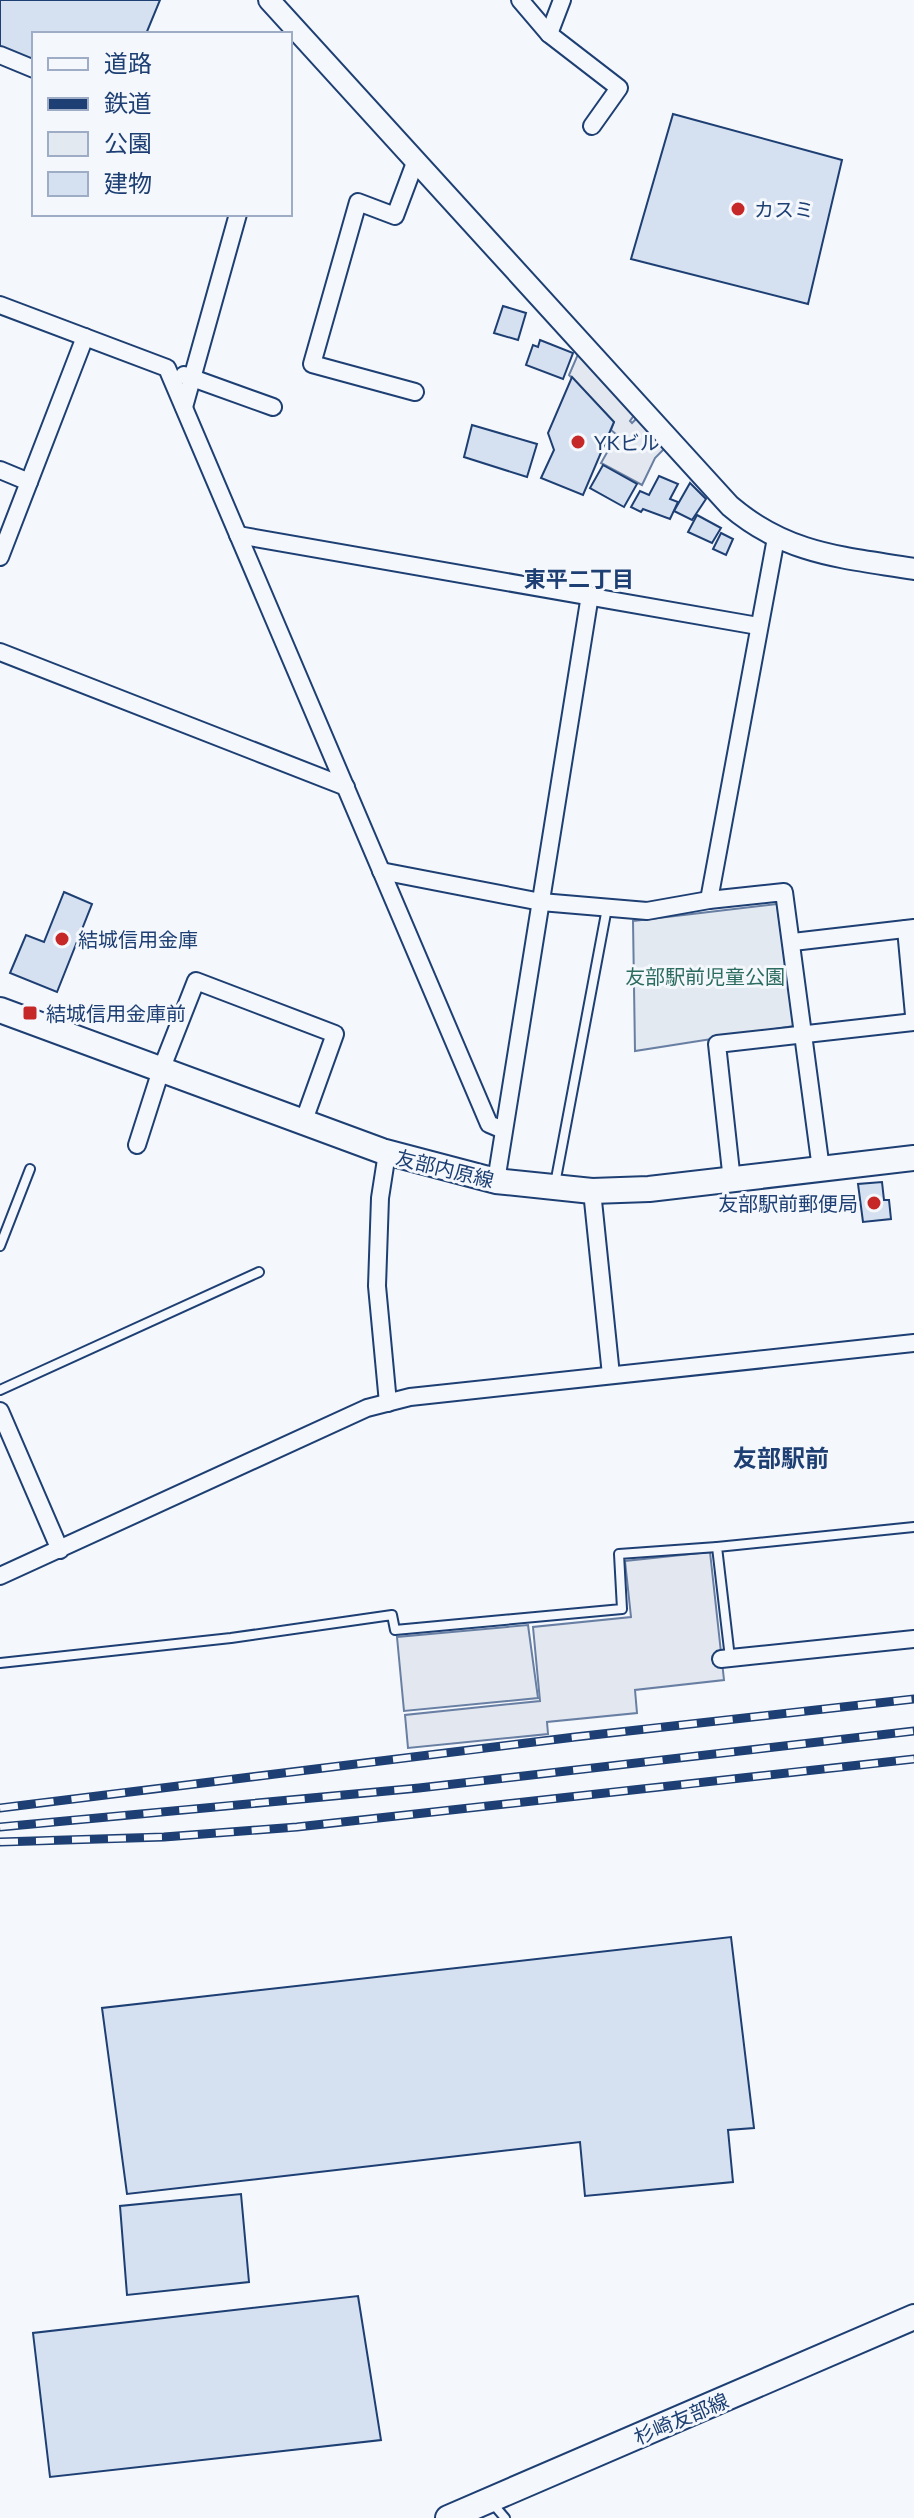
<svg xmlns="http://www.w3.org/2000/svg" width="914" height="2518" font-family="Lato,'Noto Sans JP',sans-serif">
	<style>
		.green { fill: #e3e9f0; stroke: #687fa3; stroke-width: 2 }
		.parking { fill: #e3e8f0; stroke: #687fa3; stroke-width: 2 }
		.building { fill: #d5e0f0; stroke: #1d3f73; stroke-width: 2 }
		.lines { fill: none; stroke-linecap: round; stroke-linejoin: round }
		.service-casing { stroke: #1d3f73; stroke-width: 12 }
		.minor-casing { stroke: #1d3f73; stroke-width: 20 }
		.tertiary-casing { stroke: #1d3f73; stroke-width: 24 }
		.secondary-casing { stroke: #1d3f73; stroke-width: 28 }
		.service { stroke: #f4f7fb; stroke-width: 8 }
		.minor { stroke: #f4f7fb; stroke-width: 16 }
		.tertiary { stroke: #f4f7fb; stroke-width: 20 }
		.secondary { stroke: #f4f7fb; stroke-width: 24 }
		.rail-casing { stroke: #1d3f73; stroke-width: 9 }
		.rail { stroke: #f4f7fb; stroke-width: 6; stroke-dasharray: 18; stroke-linecap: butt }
		.poi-dot { fill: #c62828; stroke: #f4f7fb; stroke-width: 3 }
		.labels { text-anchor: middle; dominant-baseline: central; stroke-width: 6; stroke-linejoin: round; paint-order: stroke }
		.poi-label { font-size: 20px; fill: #1d3f73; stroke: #f4f7fb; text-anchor: start }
		.park-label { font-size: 20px; fill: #2c6c60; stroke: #f4f7fb }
		.street-label { font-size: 20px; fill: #1d3f73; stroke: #f4f7fb }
		.neighbourhood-label { font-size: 22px; font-weight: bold; fill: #1d3f73; stroke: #f4f7fb }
		.quarter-label { font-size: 24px; font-weight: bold; fill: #1d3f73; stroke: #f4f7fb }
	</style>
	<rect width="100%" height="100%" fill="#f4f7fb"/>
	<polygon class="green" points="777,904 794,1026 635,1051 633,921"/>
	<g class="parking">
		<polygon points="579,352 635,414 630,421 632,423 638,417 666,447 655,458 642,485 601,463 617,435 611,430 614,422 569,375"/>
		<polygon points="710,1552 724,1680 635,1690 637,1713 547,1722 548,1734 408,1748 405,1715 540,1701 533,1627 631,1617 625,1561"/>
		<polygon points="528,1625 538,1698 404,1711 397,1637"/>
	</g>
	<g class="building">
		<polygon points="0,0 160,0 146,34 34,34 34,65 0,51"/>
		<polygon points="673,114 842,160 808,304 631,259"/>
		<polygon points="503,306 526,313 518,340 494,333"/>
		<polygon points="540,340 573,353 563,379 526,365 533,345 538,347"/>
		<polygon points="572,377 614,422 583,495 541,478 554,450 548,433"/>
		<polygon points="472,425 537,444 527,477 464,457"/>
		<polygon points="603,465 637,484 624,507 590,488"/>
		<polygon points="659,476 678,484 670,499 678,502 670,519 643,509 641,512 631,507 640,491 649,495"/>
		<polygon points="690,483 706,499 692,520 674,511"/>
		<polygon points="697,515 721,528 712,543 688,532"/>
		<polygon points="721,533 733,539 726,555 713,549"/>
		<polygon points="64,892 92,904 57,992 10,973 26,935 44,942"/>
		<polygon points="882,1182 884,1200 889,1200 891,1219 863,1222 858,1184"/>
		<polygon points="731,1937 754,2128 728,2130 733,2182 585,2196 580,2142 127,2194 102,2008"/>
		<polygon points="241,2194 249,2282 127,2295 120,2206"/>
		<polygon points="358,2296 381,2440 50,2477 33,2333"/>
	</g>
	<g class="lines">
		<defs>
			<g id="service">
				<polyline points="555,1184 607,908"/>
				<polyline points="0,1246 30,1169"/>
				<polyline points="0,1390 259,1272"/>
				<polyline points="730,1658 717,1547 914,1527"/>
				<polyline points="0,1663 231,1638 392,1615 395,1630 622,1609 619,1554 717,1547"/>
				<polyline points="493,2504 505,2518"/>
			</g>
			<g id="minor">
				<polyline points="520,0 549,34 619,88 592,126"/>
				<polyline points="549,34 562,0"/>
				<polyline points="0,55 34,69"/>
				<polyline points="0,305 167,368 489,1124 503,1130"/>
				<polyline points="184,375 273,407"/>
				<polyline points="415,392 312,364 358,202 395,216 416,160"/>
				<polyline points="184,407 238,214"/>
				<polyline points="0,470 29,482"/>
				<polyline points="238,535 758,626"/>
				<polyline points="0,557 85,337"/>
				<polyline points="0,652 346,787"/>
				<polyline points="381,871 541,902 647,911 709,900 784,892 821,1169"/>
				<polyline points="709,900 776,538"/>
				<polyline points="906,929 914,1015"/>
				<polyline points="793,942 914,928"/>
				<polyline points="137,1145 161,1070 196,981 335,1034 303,1123"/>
				<polyline points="387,1153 380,1198 377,1286 388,1403"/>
				<polyline points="496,1181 590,595"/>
				<polyline points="732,1181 717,1044 914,1022"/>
				<polyline points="592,1191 611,1375"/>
				<polyline points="0,1411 60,1550"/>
				<polyline points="0,1576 367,1408 410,1397 914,1343"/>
				<polyline points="721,1659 914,1639"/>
			</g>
			<path id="tertiary" d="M269 0 730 506C788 555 842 557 914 569"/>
			<g id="secondary">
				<polyline points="0,1010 382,1151 496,1181 592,1191 649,1189 914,1158"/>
				<polyline points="448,2518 914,2317"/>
			</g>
		</defs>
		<use href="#service" class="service-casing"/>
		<use href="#minor" class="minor-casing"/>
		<use href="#tertiary" class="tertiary-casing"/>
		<use href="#secondary" class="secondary-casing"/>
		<use href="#service" class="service"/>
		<use href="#minor" class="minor"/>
		<use href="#tertiary" class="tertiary"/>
		<use href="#secondary" class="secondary"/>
		<defs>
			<g id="rail">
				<polyline points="0,1808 575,1737 914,1699"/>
				<polyline points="0,1827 419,1788 914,1731"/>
				<polyline points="0,1842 164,1837 297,1827 914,1759"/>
			</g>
		</defs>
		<use href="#rail" class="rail-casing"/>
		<use href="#rail" class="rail"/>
	</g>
	<g class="poi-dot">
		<circle cx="738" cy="209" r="8"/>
		<circle cx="578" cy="442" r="8"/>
		<circle cx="62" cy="939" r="8"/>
		<rect x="22" y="1005" width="16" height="16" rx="4"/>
		<circle cx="874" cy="1203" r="8"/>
	</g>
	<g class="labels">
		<g class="poi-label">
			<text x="754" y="209">カスミ</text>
			<text x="594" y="442">YKビル</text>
			<text x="78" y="939">結城信用金庫</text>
			<text x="46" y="1013">結城信用金庫前</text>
			<text x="858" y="1203" text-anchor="end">友部駅前郵便局</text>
		</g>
		<g class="park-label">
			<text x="705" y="976">友部駅前児童公園</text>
		</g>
		<g class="street-label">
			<text transform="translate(445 1168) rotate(14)">友部内原線</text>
			<text transform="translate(681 2418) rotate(-23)">杉崎友部線</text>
		</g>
		<g class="neighbourhood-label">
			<text x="579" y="578">東平二丁目</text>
		</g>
		<g class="quarter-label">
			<text x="781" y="1457">友部駅前</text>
		</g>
	</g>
	<rect x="32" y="32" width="260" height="184" fill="#f4f7fb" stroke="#9eadc5" stroke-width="2"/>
	<rect x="48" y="58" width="40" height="12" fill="#f4f7fb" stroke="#9eadc5" stroke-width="2"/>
	<text x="104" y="72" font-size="24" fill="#1d3f73">道路</text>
	<rect x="48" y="98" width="40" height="12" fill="#1d3f73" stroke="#9eadc5" stroke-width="2"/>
	<text x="104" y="112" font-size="24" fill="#1d3f73">鉄道</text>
	<rect x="48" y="132" width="40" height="24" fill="#e3e9f0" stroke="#9eadc5" stroke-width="2"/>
	<text x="104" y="152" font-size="24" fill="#1d3f73">公園</text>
	<rect x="48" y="172" width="40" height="24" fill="#d5e0f0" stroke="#9eadc5" stroke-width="2"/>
	<text x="104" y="192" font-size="24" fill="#1d3f73">建物</text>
</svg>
